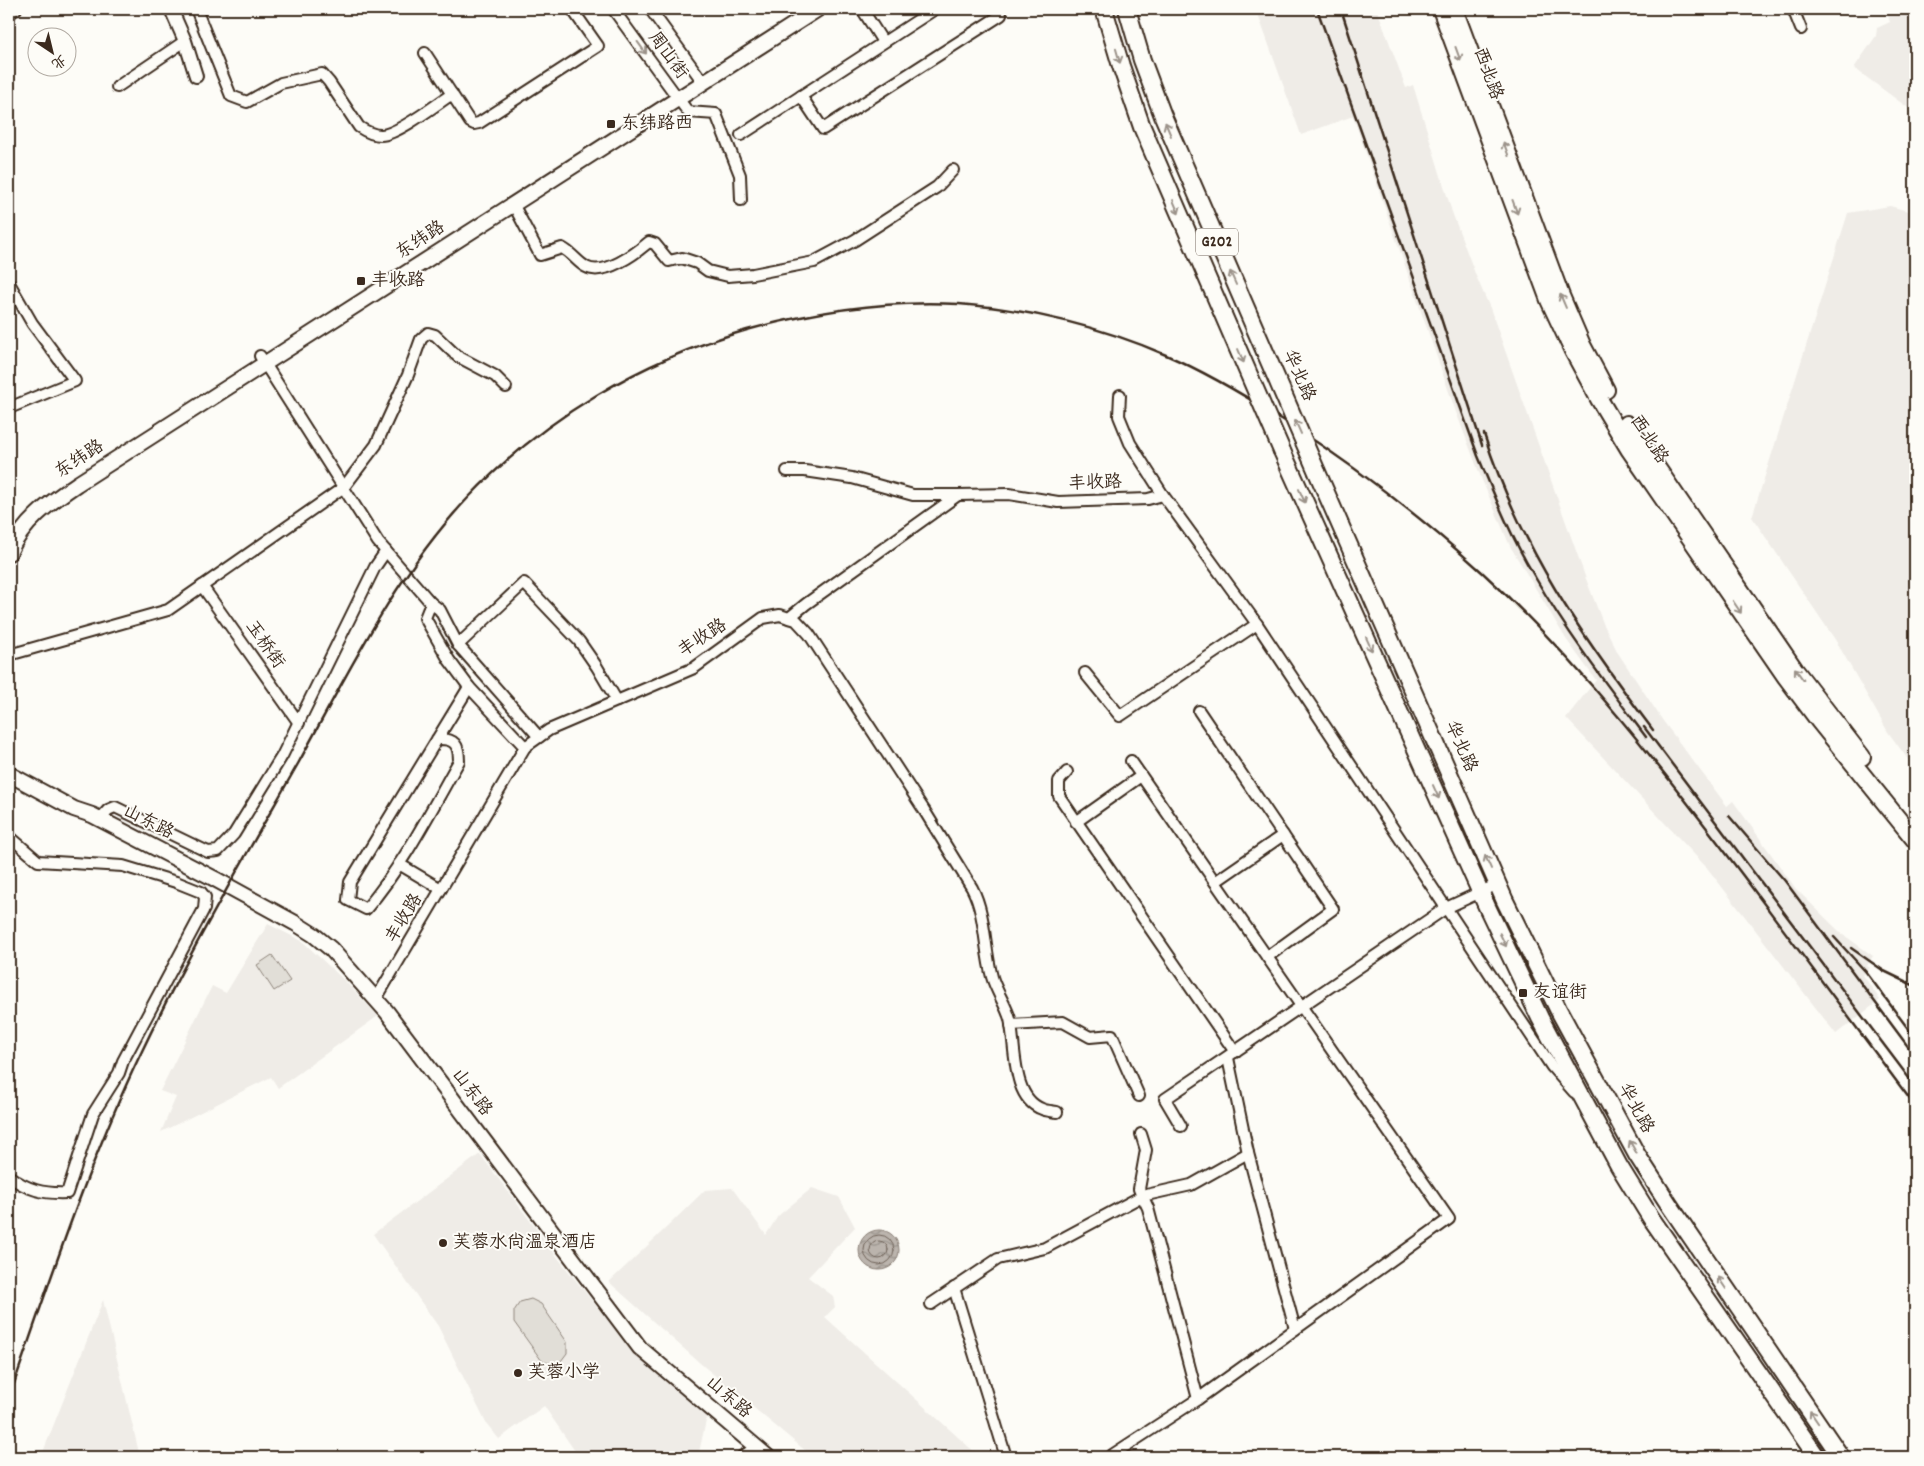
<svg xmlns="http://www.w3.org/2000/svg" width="1924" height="1466" font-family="Dekko,'LXGW WenKai TC',sans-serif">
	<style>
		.built { fill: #efece7 }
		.garden { fill: #e1ded7; stroke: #8e847a }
		.water { fill: url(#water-waves); stroke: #887d74 }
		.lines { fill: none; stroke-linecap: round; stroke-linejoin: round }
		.shore { stroke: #6e6157; stroke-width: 1 }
		.minor-casing { stroke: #3b2a1e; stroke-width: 14 }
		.tertiary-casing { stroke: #3b2a1e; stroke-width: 16 }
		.secondary-casing { stroke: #3b2a1e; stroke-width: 18 }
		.primary-casing { stroke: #3b2a1e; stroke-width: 20 }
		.trunk-casing { stroke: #3b2a1e; stroke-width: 20 }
		.minor { stroke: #fdfcf7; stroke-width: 10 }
		.tertiary { stroke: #fdfcf7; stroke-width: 12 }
		.secondary { stroke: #fdfcf7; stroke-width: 14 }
		.primary { stroke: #fdfcf7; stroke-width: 16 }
		.trunk { stroke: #fdfcf7; stroke-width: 16 }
		.rail { stroke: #3b2a1e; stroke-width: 2.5 }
		.trunk-bridge-casing { stroke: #3b2a1e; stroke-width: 20; stroke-linecap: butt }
		.trunk-bridge { stroke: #fdfcf7; stroke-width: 16 }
		.oneway { stroke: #9c938a }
		.poi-dot { fill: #3b2a1e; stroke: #fdfcf7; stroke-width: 2 }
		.labels { text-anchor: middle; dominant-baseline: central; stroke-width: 4; stroke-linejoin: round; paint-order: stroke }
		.shield { fill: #fdfcf7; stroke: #75695f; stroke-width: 1 }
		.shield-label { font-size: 16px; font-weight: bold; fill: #3b2a1e }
		.street-label { font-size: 18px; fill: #3b2a1e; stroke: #fdfcf7 }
		.poi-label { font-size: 18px; fill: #3b2a1e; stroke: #fdfcf7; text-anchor: start }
	</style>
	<defs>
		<pattern id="water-waves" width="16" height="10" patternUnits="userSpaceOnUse" patternTransform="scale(1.25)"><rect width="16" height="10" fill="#bbb4ad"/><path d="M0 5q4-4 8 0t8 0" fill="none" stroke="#99938c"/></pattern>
	</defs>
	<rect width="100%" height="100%" fill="#fdfcf7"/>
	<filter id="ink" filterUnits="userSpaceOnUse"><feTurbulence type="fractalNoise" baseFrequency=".02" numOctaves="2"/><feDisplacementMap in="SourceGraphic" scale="10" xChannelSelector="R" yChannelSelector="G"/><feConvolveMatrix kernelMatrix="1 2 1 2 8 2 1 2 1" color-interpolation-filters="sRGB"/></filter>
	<g filter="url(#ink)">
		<g class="built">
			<polygon points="1256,9 1377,9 1406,88 1413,85 1452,212 1476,276 1490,308 1586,579 1603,623 1618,653 1663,721 1727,806 1733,801 1796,889 1841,933 1873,956 1867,966 1870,968 1863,975 1880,1000 1836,1034 1708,869 1566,718 1596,680 1566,639 1510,546 1482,480 1456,412 1353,116 1301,135"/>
			<polygon points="1886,9 1915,9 1915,113 1854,68 1876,36 1877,28 1890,22"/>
			<polygon points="1890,206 1915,213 1915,769 1888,732 1836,641 1752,517 1848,213"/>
			<polygon points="268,924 302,941 344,980 378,1016 278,1088 271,1077 161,1132 176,1097 160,1091 212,986 226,993"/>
			<polygon points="480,1154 558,1258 621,1337 707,1416 698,1457 579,1457 544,1406 499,1439 486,1423 438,1326 373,1234"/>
			<polygon points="732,1188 766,1235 778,1216 812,1188 839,1197 855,1227 808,1277 833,1296 835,1307 825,1317 980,1457 813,1457 701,1364 609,1282 664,1230 705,1190"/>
			<polygon points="103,1300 140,1457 41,1457"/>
		</g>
		<g class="garden">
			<polygon points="272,955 290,981 274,991 257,965"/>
			<polygon points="531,1299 541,1304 567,1342 567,1353 561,1361 552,1364 542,1361 514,1322 514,1311 520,1302"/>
		</g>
		<circle class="water" cx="879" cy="1250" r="20"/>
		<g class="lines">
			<g class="shore">
				<circle cx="879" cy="1250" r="15"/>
				<circle cx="879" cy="1250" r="9"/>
			</g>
			<defs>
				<g id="minor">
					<path d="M196 9 231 96 247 102 281 83 322 74 329 82 359 127C365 131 373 135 381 135 397 135 437 104 452 94"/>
					<polyline points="613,9 688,112 716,114 740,175 741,200"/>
					<polyline points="650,9 703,82"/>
					<polyline points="862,9 883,42"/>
					<polyline points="1793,9 1801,29"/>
					<polyline points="9,14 16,9"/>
					<polyline points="425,53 470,122 474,124 479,123 598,46 572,9"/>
					<polyline points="117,87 185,41"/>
					<polyline points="801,96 823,129 1001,15 997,9"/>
					<polyline points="741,135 935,9"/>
					<path d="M513 204 540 255 562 248C572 253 577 262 586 267 604 277 636 253 649 242L655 244 669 261 682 258 697 263 708 271 728 276 753 274 814 262 855 240 937 187 953 170"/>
					<polyline points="9,283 32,323 75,381 9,408"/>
					<polyline points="260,356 378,542 431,603"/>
					<polyline points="1120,395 1119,416 1130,443 1163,495 1257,624 1552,1067 1574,1092"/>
					<polyline points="787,471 805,471 852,478 913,495 958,495"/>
					<polyline points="202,586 299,723"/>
					<path d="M789 618 796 620 809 634 924 810 972 888C986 915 984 948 992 977 996 991 1006 1005 1010 1019 1016 1045 1011 1098 1042 1109 1046 1111 1052 1111 1057 1112"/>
					<polyline points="458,645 524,583 579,641 597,667 617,701"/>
					<polyline points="9,651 16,653 168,610 344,487 376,445 408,375 421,339 428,333 435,335 457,356 495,376 506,387"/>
					<polyline points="1085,673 1120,716 1257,624"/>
					<polyline points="1199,711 1333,909 1267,957"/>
					<path d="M437 739C455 738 459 745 459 761 431 810 403 866 366 909L348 900 350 882 469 687"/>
					<polyline points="525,747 469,687 449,660 425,618 431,603 440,610 458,645 539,737"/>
					<polyline points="1067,772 1059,781 1059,796 1235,1052"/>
					<polyline points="100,819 108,810 115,807 208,852 218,851 234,834 282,756 375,567 386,551"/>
					<polyline points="1076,822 1141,776"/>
					<path d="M9 836 38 861 123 866 176 882 201 892 205 897 204 909 123 1061 119 1073 93 1114 67 1193C44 1194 27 1190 9 1176"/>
					<polyline points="399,864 441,889"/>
					<polyline points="1215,882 1283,835"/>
					<polyline points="376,999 525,747 549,730 694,668 763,618 780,615 789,618 806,604 958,495 1009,494 1058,502 1148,499 1163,495"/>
					<polyline points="1011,1025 1063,1022 1090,1037 1112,1035 1139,1096"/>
					<polyline points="1228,1058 1248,1153 1295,1329"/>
					<polyline points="1181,1126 1165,1099 1446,908 1498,884"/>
					<polyline points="1141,1134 1146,1150 1139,1189 1148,1208 1198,1399"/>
					<polyline points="954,1288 1006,1457"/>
					<polyline points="931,1304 998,1259 1045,1248 1142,1196 1191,1185 1248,1153"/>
					<polyline points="1109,1457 1198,1399 1449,1219 1131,761"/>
				</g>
				<g id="tertiary">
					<polyline points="171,9 185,41 196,76"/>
					<polyline points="743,1457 757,1448"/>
				</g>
				<g id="secondary">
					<path d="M9 553C23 522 49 503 77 484L818 9"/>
					<polyline points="9,774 74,809 92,815 215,879 295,923 314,935 331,949 387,1012 640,1348 768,1457"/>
				</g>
				<g id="primary">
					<polyline points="1441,9 1549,300 1573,351 1599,399 1629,449 1786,677 1819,721 1915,840"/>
					<polyline points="1454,9 1561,296 1582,345 1606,390"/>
					<polyline points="1627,424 1795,670 1862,757"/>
				</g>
				<g id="trunk">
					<polyline points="1282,451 1488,909 1540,1018 1619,1166 1651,1218 1817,1457"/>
					<polyline points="1317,472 1505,901 1558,1009 1637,1155 1670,1206 1841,1457"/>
				</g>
			</defs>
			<use href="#minor" class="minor-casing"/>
			<use href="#tertiary" class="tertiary-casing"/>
			<use href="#secondary" class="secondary-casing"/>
			<use href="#primary" class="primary-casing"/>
			<use href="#trunk" class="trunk-casing"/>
			<use href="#minor" class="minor"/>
			<use href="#tertiary" class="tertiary"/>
			<use href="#secondary" class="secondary"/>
			<use href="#primary" class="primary"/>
			<use href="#trunk" class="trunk"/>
			<g class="rail">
				<path d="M1317 9 1478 456C1495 497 1512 539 1535 577 1567 633 1607 685 1646 737"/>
				<polyline points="1341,9 1482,445"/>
				<path d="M1484 434C1521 549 1581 635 1653 730"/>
				<polyline points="1644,727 1915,1086"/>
				<polyline points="1729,816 1785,881 1915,1056"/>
				<polyline points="1834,937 1866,972 1915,1038"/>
				<polyline points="1851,948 1884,971 1915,986"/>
				<path d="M9 1398C50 1281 88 1163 142 1051 189 952 245 857 299 762 349 671 396 574 468 498 544 418 641 360 747 330 815 311 888 300 959 304 1029 309 1102 327 1166 355 1210 374 1251 399 1291 425 1359 469 1423 519 1483 573 1582 664 1663 770 1744 877 1801 953 1858 1029 1915 1106"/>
			</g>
			<defs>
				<g id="trunk-bridge">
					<polyline points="1104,9 1121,66 1142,127 1282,451"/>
					<polyline points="1127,9 1142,60 1163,116 1317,472"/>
				</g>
			</defs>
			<use href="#trunk-bridge" class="trunk-bridge-casing"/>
			<use href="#trunk-bridge" class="trunk-bridge"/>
		</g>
		<defs><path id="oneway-shaft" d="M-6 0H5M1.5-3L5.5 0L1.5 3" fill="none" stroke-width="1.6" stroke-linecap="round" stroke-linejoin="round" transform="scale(1.25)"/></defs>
		<g class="oneway">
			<use href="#oneway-shaft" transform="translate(642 48) rotate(54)"/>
			<use href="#oneway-shaft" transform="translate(1458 54) rotate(70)"/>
			<use href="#oneway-shaft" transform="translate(1118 56) rotate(74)"/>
			<use href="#oneway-shaft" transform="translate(1168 129) rotate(-113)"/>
			<use href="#oneway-shaft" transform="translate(1506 149) rotate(-110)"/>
			<use href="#oneway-shaft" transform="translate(1176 207) rotate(67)"/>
			<use href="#oneway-shaft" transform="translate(1515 207) rotate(70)"/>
			<use href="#oneway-shaft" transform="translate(1233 278) rotate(-114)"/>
			<use href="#oneway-shaft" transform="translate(1563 301) rotate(-113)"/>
			<use href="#oneway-shaft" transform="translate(1241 356) rotate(67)"/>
			<use href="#oneway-shaft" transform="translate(1298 427) rotate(-114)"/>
			<use href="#oneway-shaft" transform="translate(1302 496) rotate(66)"/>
			<use href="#oneway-shaft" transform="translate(1737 607) rotate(56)"/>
			<use href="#oneway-shaft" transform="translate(1369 644) rotate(66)"/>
			<use href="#oneway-shaft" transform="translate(1799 674) rotate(-126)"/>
			<use href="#oneway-shaft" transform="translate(1436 792) rotate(66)"/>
			<use href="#oneway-shaft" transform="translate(1488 862) rotate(-114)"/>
			<use href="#oneway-shaft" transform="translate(1503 940) rotate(64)"/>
			<use href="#oneway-shaft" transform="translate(1633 1147) rotate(-119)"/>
			<use href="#oneway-shaft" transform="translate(1722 1283) rotate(-124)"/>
			<use href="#oneway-shaft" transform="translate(1814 1417) rotate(-124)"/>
		</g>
	</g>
	<g class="poi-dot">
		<rect x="606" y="119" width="10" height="10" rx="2.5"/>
		<rect x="356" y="276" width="10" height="10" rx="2.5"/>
		<rect x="1518" y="988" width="10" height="10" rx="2.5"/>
		<circle cx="443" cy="1243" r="5"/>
		<circle cx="518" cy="1373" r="5"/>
	</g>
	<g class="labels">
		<rect class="shield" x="1196" y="228.5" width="42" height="27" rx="4"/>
		<g class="shield-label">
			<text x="1217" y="242">G202</text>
		</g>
		<g class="street-label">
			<text transform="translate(667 56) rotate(54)">周山街</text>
			<text transform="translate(1487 74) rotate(70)">西北路</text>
			<text transform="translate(421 241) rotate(-33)">东纬路</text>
			<text transform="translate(1298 376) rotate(66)">华北路</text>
			<text transform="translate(1648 440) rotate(57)">西北路</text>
			<text transform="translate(80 460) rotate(-33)">东纬路</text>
			<text transform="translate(1095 484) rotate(-2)">丰收路</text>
			<text transform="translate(703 639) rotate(-33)">丰收路</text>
			<text transform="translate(264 645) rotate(55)">玉桥街</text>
			<text transform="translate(1460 747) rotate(66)">华北路</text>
			<text transform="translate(148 823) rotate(27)">山东路</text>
			<text transform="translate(405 919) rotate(-59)">丰收路</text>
			<text transform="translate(471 1093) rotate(53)">山东路</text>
			<text transform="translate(1635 1109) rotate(61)">华北路</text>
			<text transform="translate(728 1398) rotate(41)">山东路</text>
		</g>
		<g class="poi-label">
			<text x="621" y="124">东纬路西</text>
			<text x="371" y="281">丰收路</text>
			<text x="1533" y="993">友谊街</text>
			<text x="453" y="1243">芙蓉水尚温泉酒店</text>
			<text x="528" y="1373">芙蓉小学</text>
		</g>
	</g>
	<rect width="1924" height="1466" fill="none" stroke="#fdfcf7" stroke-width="30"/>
	<rect x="15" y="15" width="1894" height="1436" fill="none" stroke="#3b2a1e" stroke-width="2" filter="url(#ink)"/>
	<g transform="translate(52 52) rotate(145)"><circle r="24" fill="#fdfcf7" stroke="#afa8a0"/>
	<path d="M0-4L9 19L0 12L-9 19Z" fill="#3b2a1e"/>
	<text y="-8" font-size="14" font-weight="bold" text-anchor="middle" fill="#3b2a1e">北</text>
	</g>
</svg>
